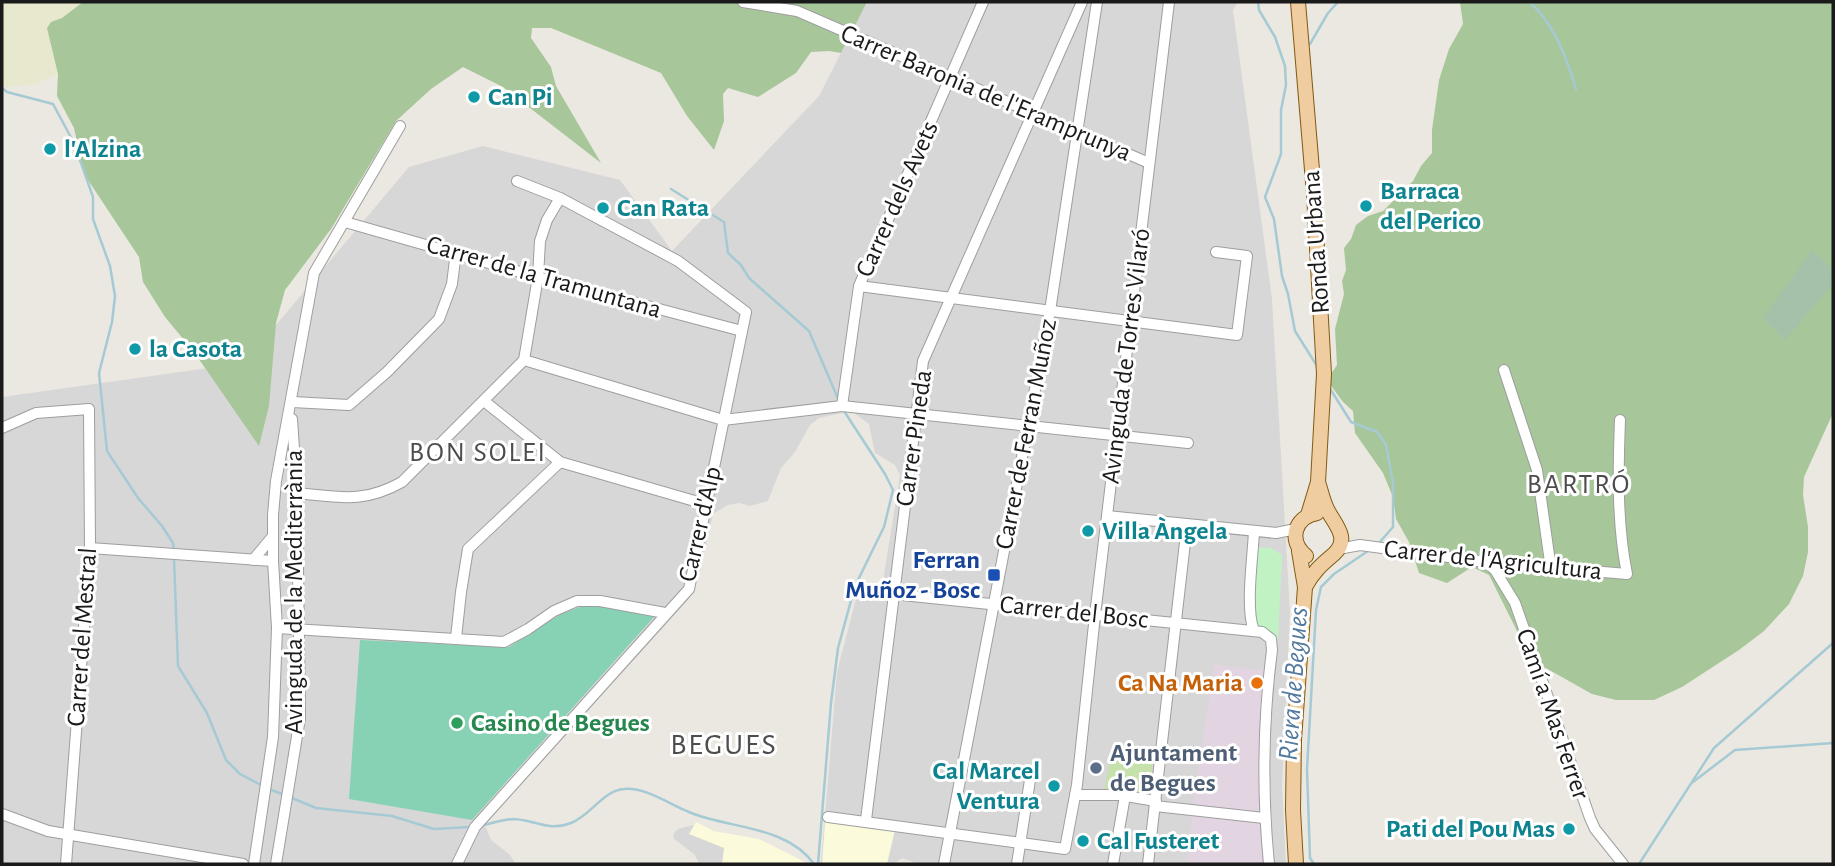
<svg xmlns="http://www.w3.org/2000/svg" width="1835" height="866" font-family="'Alegreya Sans',sans-serif">
	<style>
		.residential { fill: #d8d7d7 }
		.industrial { fill: #e3d4e1 }
		.education { fill: #fbfada }
		.farmland { fill: #e7e8ce }
		.grass { fill: #c6e1ab }
		.forest { fill: #a7c69a }
		.cemetery { fill: #a5c1a9 }
		.park { fill: #c1f2c4 }
		.pitch { fill: #87d2b4 }
		.lines { fill: none; stroke-linecap: round; stroke-linejoin: round }
		.stream { stroke: #a6cad4; stroke-width: 2.5 }
		.minor-casing { stroke: #9e9e9e; stroke-width: 12 }
		.major-casing { stroke: #815a10; stroke-width: 16 }
		.minor { stroke: #fff; stroke-width: 10 }
		.major { stroke: #f0cda1; stroke-width: 14 }
		.culture-dot { fill: #0f9aa8; stroke: #fff; stroke-width: 2.5 }
		.transit-dot { fill: #1a4fb4; stroke: #fff; stroke-width: 2.5 }
		.food-dot { fill: #e8710a; stroke: #fff; stroke-width: 2.5 }
		.leisure-dot { fill: #2e9e5b; stroke: #fff; stroke-width: 2.5 }
		.service-dot { fill: #5c6f8a; stroke: #fff; stroke-width: 2.5 }
		.labels { text-anchor: middle; dominant-baseline: central; stroke-width: 6; stroke-linejoin: round; paint-order: stroke }
		.street-label { font-size: 26px; fill: #1a1a1a; stroke: #fff }
		.culture-label { font-size: 26px; font-weight: bold; fill: #0d838f; stroke: #fff; text-anchor: start }
		.transit-label { font-size: 26px; font-weight: bold; fill: #164399; stroke: #fff; text-anchor: end }
		.food-label { font-size: 26px; font-weight: bold; fill: #c56008; stroke: #fff; text-anchor: end }
		.leisure-label { font-size: 26px; font-weight: bold; fill: #27864d; stroke: #fff; text-anchor: start }
		.service-label { font-size: 26px; font-weight: bold; fill: #4e5e75; stroke: #fff; text-anchor: start }
		.neighbourhood-label { font-size: 28px; letter-spacing: 2px; fill: #4d4d4d; stroke: #fff }
		.water-label { font-size: 28px; font-style: italic; fill: #53799e; stroke: #fff }
		.quarter-label { font-size: 30px; letter-spacing: 2px; fill: #4d4d4d; stroke: #fff }
	</style>
	<rect width="100%" height="100%" fill="#ebe8e1"/>
	<g class="residential">
		<polygon points="867,2 1238,2 1233,10 1272,299 1290,612 1282,786 1286,864 918,864 902,858 894,864 821,864 837,672 857,595 861,591 883,581 900,475 895,465 875,453 869,424 851,411 819,418 810,425 795,452 781,468 768,501 750,506 739,503 728,505 713,514 700,572 689,599 485,825 491,840 509,854 516,864 2,864 2,397 244,363 409,167 483,146 620,180 672,251 819,96"/>
		<polygon points="693,825 740,838 796,864 699,864 695,855 673,838 674,833 678,829"/>
	</g>
	<polygon class="industrial" points="1214,665 1271,671 1267,718 1269,864 1188,864 1192,811"/>
	<g class="education">
		<polygon points="696,822 714,831 759,839 809,864 722,864 724,848 689,834"/>
		<polygon points="825,822 895,830 887,864 822,864"/>
	</g>
	<polygon class="farmland" points="2,2 83,2 62,18 51,22 47,28 58,74 36,84 6,87 2,83"/>
	<polygon class="grass" points="1111,752 1153,756 1149,798 1104,792"/>
	<g class="forest">
		<polygon points="83,2 867,2 841,53 829,51 811,52 796,73 758,97 728,88 723,94 724,121 714,150 687,116 661,73 551,28 532,28 531,38 551,67 556,86 601,163 503,87 463,67 431,89 396,121 331,229 285,290 276,323 269,406 259,446 194,352 165,317 143,282 139,257 84,174 74,128 57,96 58,74 47,28 51,22 62,18"/>
		<polygon points="1460,2 1833,2 1833,413 1804,477 1803,495 1808,527 1808,552 1803,576 1789,604 1764,631 1739,650 1682,687 1654,700 1616,700 1592,694 1528,658 1516,629 1489,575 1472,567 1447,583 1419,573 1409,542 1396,519 1393,497 1383,473 1355,433 1353,411 1343,402 1327,380 1337,365 1335,329 1344,294 1342,281 1346,270 1344,248 1351,239 1356,225 1368,216 1383,211 1413,181 1421,166 1432,153 1432,130 1439,80 1449,49 1463,24"/>
	</g>
	<polygon class="cemetery" points="1812,250 1833,270 1833,284 1785,340 1763,318"/>
	<polygon class="park" points="1253,547 1271,548 1282,555 1278,639 1271,639 1254,631"/>
	<polygon class="pitch" points="588,604 620,608 654,617 472,820 349,799 360,640 509,647 561,614"/>
	<g class="lines">
		<g class="stream">
			<polyline points="1258,2 1259,10 1275,37 1285,66 1286,85 1281,110 1281,154 1265,197 1274,219 1282,276 1288,294 1295,331 1317,366"/>
			<path d="M1530 2C1555 26 1566 56 1576 89"/>
			<polyline points="1310,44 1328,13 1338,2"/>
			<polyline points="2,88 7,92 53,104 74,143 93,197 93,219 110,266 115,296 112,322 99,373 107,451 138,498 162,526 173,543 174,552"/>
			<polyline points="671,189 724,222 728,253 741,265 749,278 809,331 839,401"/>
			<polyline points="1329,387 1351,422 1377,432 1386,445 1393,483 1393,527 1379,543"/>
			<polyline points="174,559 178,666 207,713 226,760 240,774 263,786"/>
			<polyline points="1693,782 1735,750 1833,743"/>
			<polyline points="269,789 282,794"/>
			<polyline points="292,798 316,808 392,816 434,829 469,827"/>
			<path d="M483 825C493 823 504 819 514 819 535 820 549 832 571 823 590 816 604 790 624 789 646 787 669 804 689 812 729 829 786 825 814 864"/>
			<polyline points="818,864 831,703 838,648 855,586 884,527 893,490 885,474 844,411"/>
			<polyline points="1314,864 1310,858 1307,769 1316,610 1321,587 1334,574 1368,551"/>
			<polyline points="1639,864 1714,748 1833,643"/>
		</g>
		<defs>
			<g id="minor">
				<polyline points="743,2 797,11 1149,163"/>
				<polyline points="345,222 538,277 742,331"/>
				<polyline points="859,286 1237,335 1247,256 1216,252"/>
				<polyline points="524,360 723,420 842,406 1188,443"/>
				<polyline points="1504,370 1537,470 1551,569"/>
				<polyline points="484,401 560,462 705,504"/>
				<polyline points="292,402 349,405 387,372 439,319 452,284 456,252"/>
				<polyline points="842,406 859,286 983,2"/>
				<polyline points="2,428 36,413 89,409 90,548 66,864"/>
				<path d="M297 493C339 497 363 504 402 482L524 360 538 277 540 241 547 220 560 198"/>
				<polyline points="1107,516 1276,533 1296,529"/>
				<polyline points="90,548 273,561"/>
				<path d="M1338 549 1360 545 1486 562 1627 574C1617 524 1618 472 1620 420"/>
				<polyline points="253,560 273,536"/>
				<polyline points="1486,562 1495,570 1515,603 1590,818 1595,829 1623,864"/>
				<path d="M883 593 1262 632 1271 639 1272 650C1263 720 1262 793 1269 864"/>
				<polyline points="277,628 504,642 528,629 554,611 577,601 600,601 665,613"/>
				<path d="M1254 631C1245 608 1253 557 1254 531"/>
				<polyline points="456,638 461,592 468,549 560,462"/>
				<polyline points="1075,795 1120,795 1156,801"/>
				<polyline points="1155,806 1264,818"/>
				<polyline points="2,814 48,831 243,864"/>
				<polyline points="828,817 1065,849 1077,785 1095,615 1169,2"/>
				<polyline points="866,820 923,361 1082,2"/>
				<polyline points="254,864 273,737 277,628 273,561 273,515 276,481 314,273 400,126"/>
				<polyline points="276,864 300,718 297,493 292,419"/>
				<polyline points="457,864 475,827 689,589 746,312 678,261 560,198 517,181"/>
				<polyline points="944,864 1050,311 1097,2"/>
				<polyline points="1017,864 1030,780"/>
				<polyline points="1113,864 1125,796"/>
				<polyline points="1148,864 1187,525"/>
			</g>
			<g id="major">
				<polyline points="1298,2 1314,194 1324,374 1318,482 1308,515"/>
				<path d="M1306 556C1288 541 1294 517 1317 513"/>
				<path d="M1305 587C1313 572 1321 565 1334 554 1351 538 1334 524 1327 509 1323 501 1321 491 1318 482"/>
				<polyline points="1296,864 1293,810 1294,740 1305,587 1299,551"/>
			</g>
		</defs>
		<use href="#minor" class="minor-casing"/>
		<use href="#major" class="major-casing"/>
		<use href="#minor" class="minor"/>
		<use href="#major" class="major"/>
	</g>
	<g class="culture-dot">
		<circle cx="474" cy="97" r="7"/>
		<circle cx="50" cy="149" r="7"/>
		<circle cx="1366" cy="206" r="7"/>
		<circle cx="603" cy="208" r="7"/>
		<circle cx="135" cy="349" r="7"/>
		<circle cx="1088" cy="531" r="7"/>
		<circle cx="1054" cy="786" r="7"/>
		<circle cx="1569" cy="829" r="7"/>
		<circle cx="1083" cy="841" r="7"/>
	</g>
	<rect class="transit-dot" x="987" y="568" width="14" height="14" rx="3.5"/>
	<circle class="food-dot" cx="1257" cy="683" r="7"/>
	<circle class="leisure-dot" cx="457" cy="723" r="7"/>
	<circle class="service-dot" cx="1096" cy="768" r="7"/>
	<g class="labels">
		<g class="street-label">
			<text transform="translate(986 93) rotate(23)">Carrer Baronia de l'Eramprunya</text>
			<text transform="translate(897 199) rotate(-66)">Carrer dels Avets</text>
			<text transform="translate(1316 242) rotate(-94)">Ronda Urbana</text>
			<text transform="translate(544 277) rotate(16)">Carrer de la Tramuntana</text>
			<text transform="translate(1126 356) rotate(-83)">Avinguda de Torres Vilaró</text>
			<text transform="translate(1026 434) rotate(-79)">Carrer de Ferran Muñoz</text>
			<text transform="translate(914 438) rotate(-82)">Carrer Pineda</text>
			<text transform="translate(700 524) rotate(-77)">Carrer d'Alp</text>
			<text transform="translate(1493 560) rotate(6)">Carrer de l'Agricultura</text>
			<text transform="translate(294 592) rotate(-90)">Avinguda de la Mediterrània</text>
			<text transform="translate(1074 612) rotate(6)">Carrer del Bosc</text>
			<text transform="translate(82 637) rotate(-86)">Carrer del Mestral</text>
			<text transform="translate(1553 714) rotate(71)">Camí a Mas Ferrer</text>
		</g>
		<g class="culture-label">
			<text x="488" y="97">Can Pi</text>
			<text x="64" y="149">l'Alzina</text>
			<text x="1380" y="191">Barraca<tspan x="1380" dy="30">del Perico</tspan></text>
			<text x="617" y="208">Can Rata</text>
			<text x="149" y="349">la Casota</text>
			<text x="1102" y="531">Villa Àngela</text>
			<text x="1040" y="771" text-anchor="end">Cal Marcel<tspan x="1040" dy="30">Ventura</tspan></text>
			<text x="1555" y="829" text-anchor="end">Pati del Pou Mas</text>
			<text x="1097" y="841">Cal Fusteret</text>
		</g>
		<g class="transit-label">
			<text x="980" y="560">Ferran<tspan x="980" dy="30">Muñoz - Bosc</tspan></text>
		</g>
		<g class="food-label">
			<text x="1243" y="683">Ca Na Maria</text>
		</g>
		<g class="leisure-label">
			<text x="471" y="723">Casino de Begues</text>
		</g>
		<g class="service-label">
			<text x="1110" y="753">Ajuntament<tspan x="1110" dy="30">de Begues</tspan></text>
		</g>
		<g class="neighbourhood-label">
			<text x="478" y="453">BON SOLEI</text>
			<text x="1579" y="485">BARTRÓ</text>
		</g>
		<g class="water-label">
			<text transform="translate(1294 684) rotate(-86)">Riera de Begues</text>
		</g>
		<g class="quarter-label">
			<text x="724" y="745">BEGUES</text>
		</g>
	</g>
	<rect width="1835" height="866" fill="none" stroke="#1a1a1a" stroke-width="7"/>
</svg>
